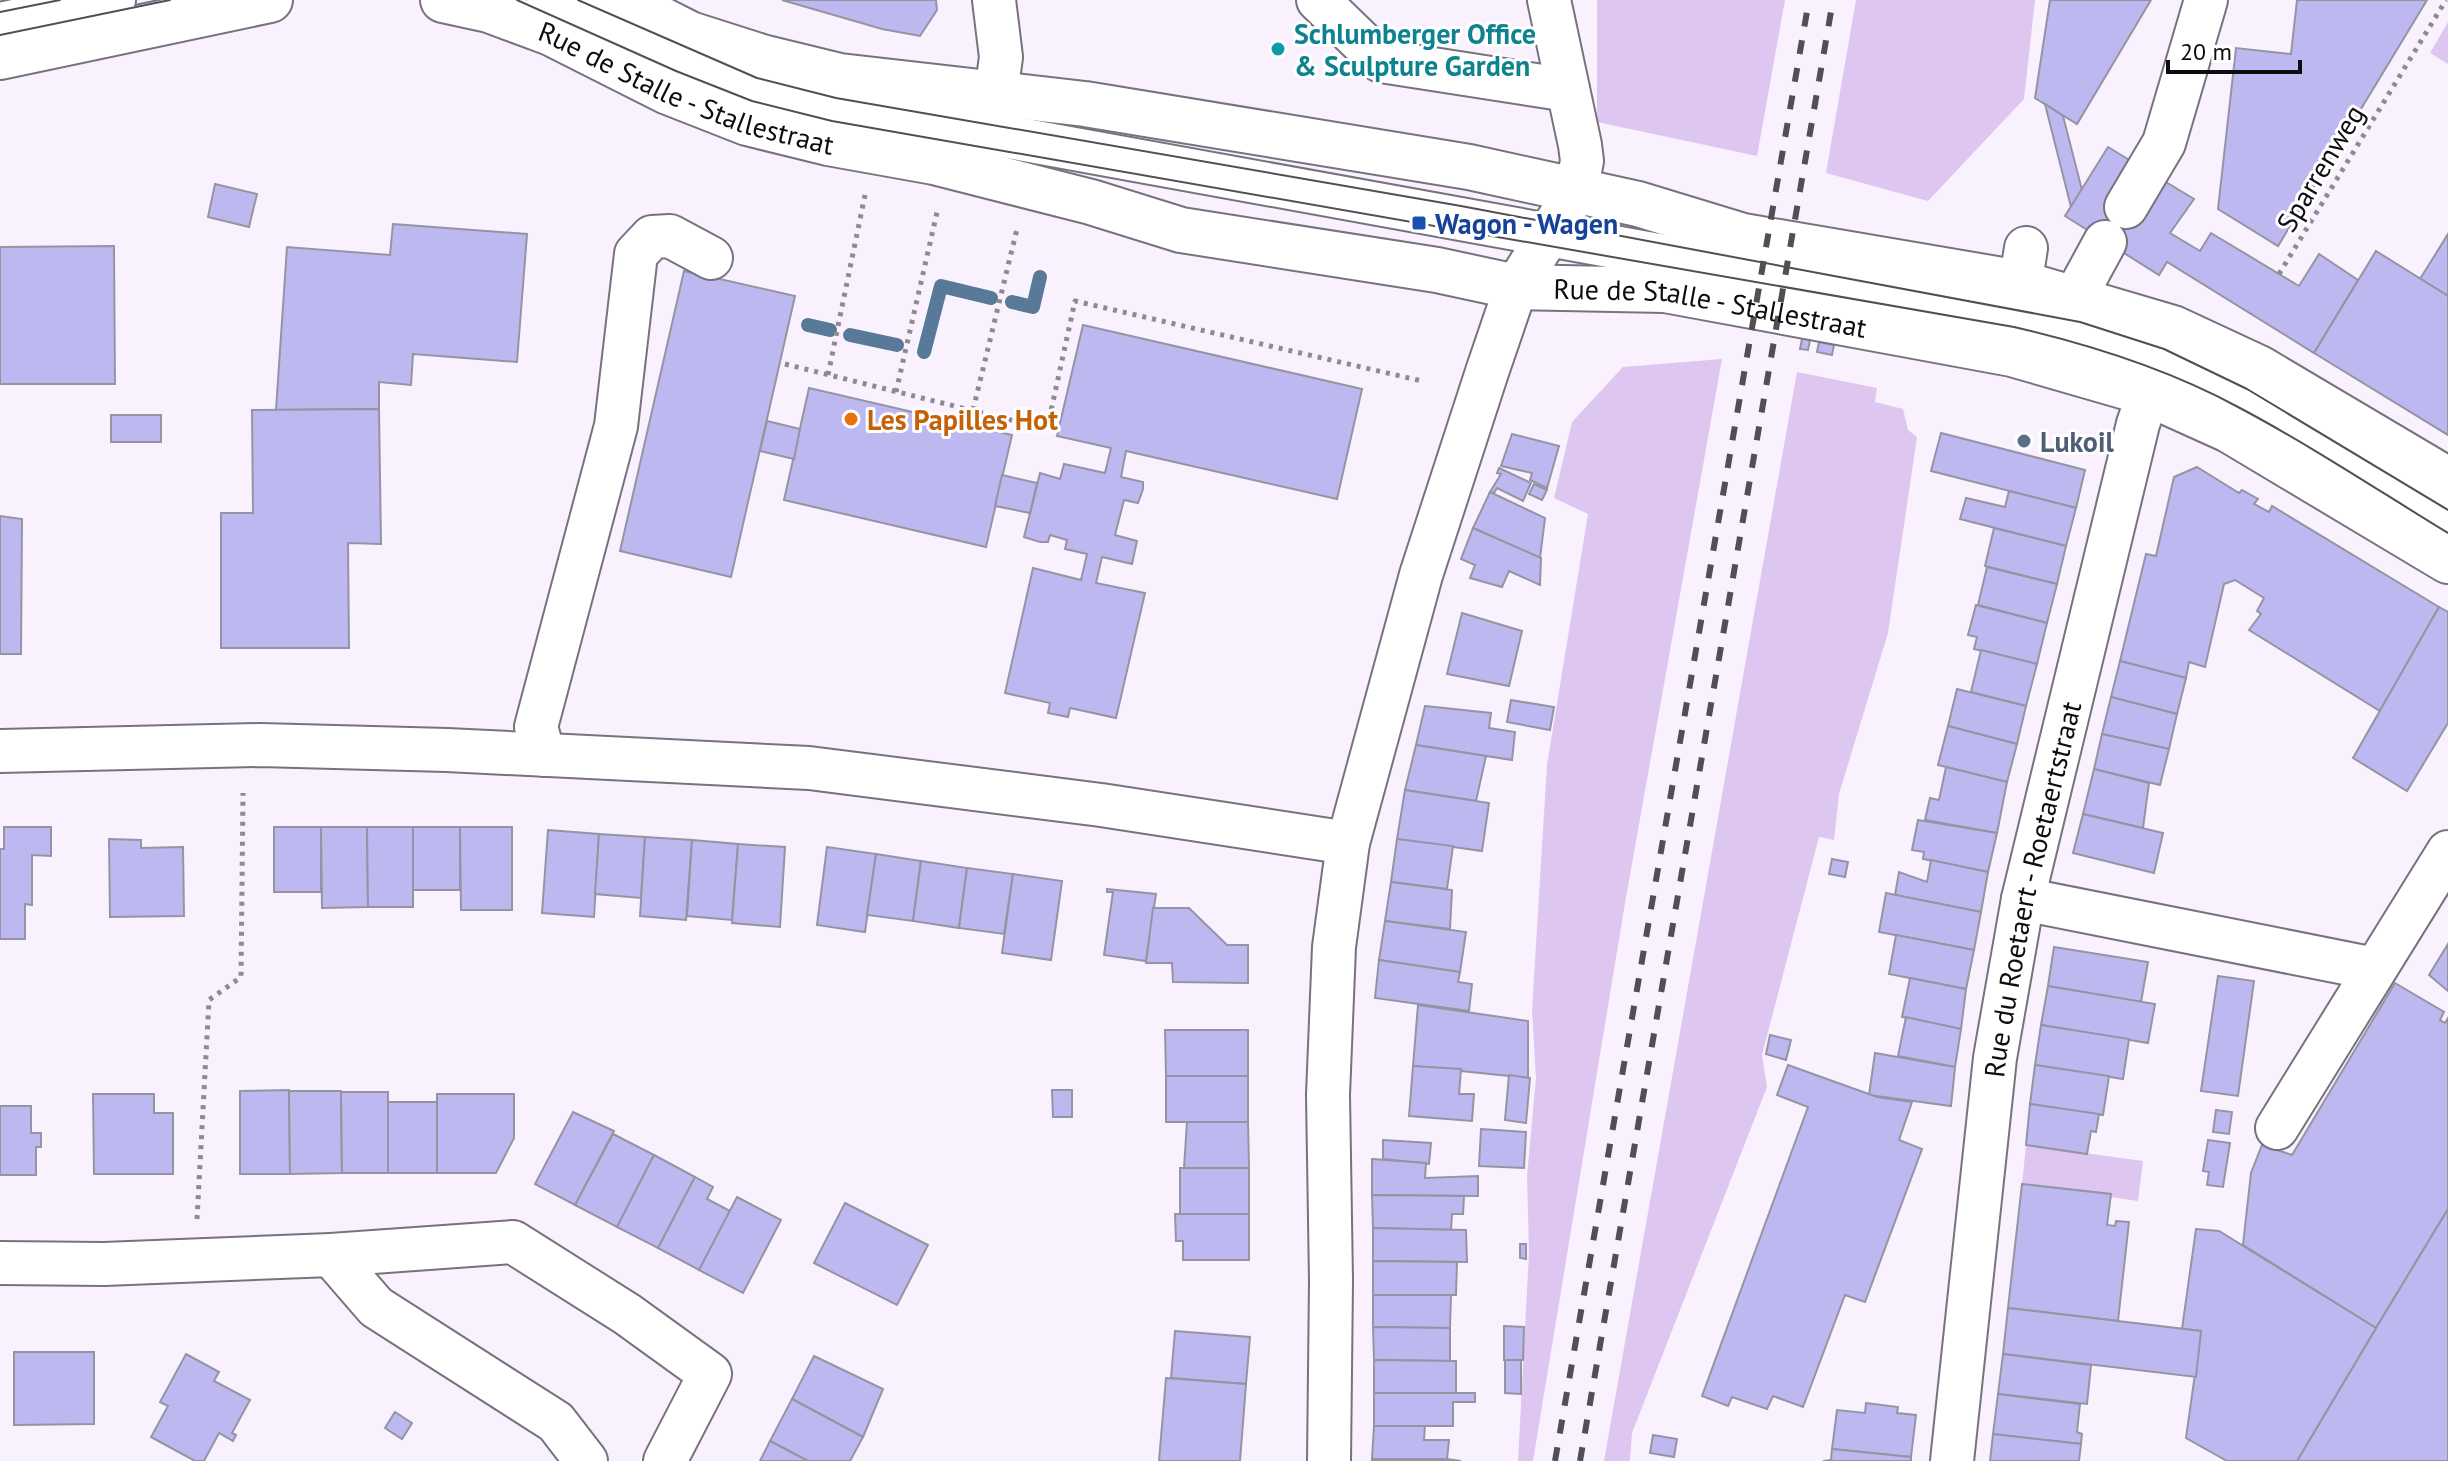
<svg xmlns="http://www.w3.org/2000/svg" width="2448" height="1461" font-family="'PT Sans',sans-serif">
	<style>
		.green { fill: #ddc6ef }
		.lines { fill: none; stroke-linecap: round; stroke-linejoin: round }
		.stream { stroke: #597998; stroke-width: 14 }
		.building { fill: #beb8f1; stroke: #9594a2; stroke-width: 2 }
		.minor-casing { stroke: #78717e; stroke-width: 46 }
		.major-casing { stroke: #78717e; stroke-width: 48 }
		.path { stroke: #8f8992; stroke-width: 5; stroke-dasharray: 4 6; stroke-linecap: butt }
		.minor { stroke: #fff; stroke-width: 42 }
		.major { stroke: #fff; stroke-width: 44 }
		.tram { stroke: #524e55; stroke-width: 2 }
		.rail { stroke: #524e55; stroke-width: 6; stroke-dasharray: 14 14; stroke-linecap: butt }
		.culture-dot { fill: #0f9aa8; stroke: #fff; stroke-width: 3 }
		.transit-dot { fill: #1a4fb4; stroke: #fff; stroke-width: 3 }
		.food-dot { fill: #e8710a; stroke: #fff; stroke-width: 3 }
		.service-dot { fill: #5c6f8a; stroke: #fff; stroke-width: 3 }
		.labels { text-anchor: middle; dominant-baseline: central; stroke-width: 6; stroke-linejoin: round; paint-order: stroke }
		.culture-label { font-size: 28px; font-weight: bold; fill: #0d838f; stroke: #fff; text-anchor: start }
		.street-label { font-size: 28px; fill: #0f0c11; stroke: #fff }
		.transit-label { font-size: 28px; font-weight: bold; fill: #164399; stroke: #fff; text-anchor: start }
		.food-label { font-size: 28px; font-weight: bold; fill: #c56008; stroke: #fff; text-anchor: start }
		.service-label { font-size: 28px; font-weight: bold; fill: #4e5e75; stroke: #fff; text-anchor: start }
	</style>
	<rect width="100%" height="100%" fill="#f9f2fe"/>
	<g class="green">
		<polygon points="1597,0 1785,0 1757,156 1597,122"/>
		<polygon points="1856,0 2035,0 2024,99 1928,201 1826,173"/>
		<polygon points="2448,22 2448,64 2430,53"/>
		<polygon points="1722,359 1625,903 1533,1461 1518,1461 1529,1253 1527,1176 1536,1078 1532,1010 1547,765 1588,514 1554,498 1572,422 1623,367"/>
		<polygon points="1797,372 1877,388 1875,402 1903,409 1908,430 1917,437 1888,633 1839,794 1834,840 1819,837 1762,1055 1767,1087 1632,1433 1630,1461 1604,1461"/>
		<polygon points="2026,1145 2143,1161 2138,1201 2022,1184"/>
	</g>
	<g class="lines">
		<g class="stream">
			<polyline points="1012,302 1033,307 1040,277"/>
			<polyline points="808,325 830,330"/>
			<polyline points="850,335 897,345"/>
			<polyline points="924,352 941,286 991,298"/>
		</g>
	</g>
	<g class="building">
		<polygon points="782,0 936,0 937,10 920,36 882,29"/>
		<polygon points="2050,0 2151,0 2077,124 2035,98"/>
		<polygon points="2297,0 2427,0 2278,246 2218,209 2236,48 2291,54"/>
		<polygon points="2045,104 2063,116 2082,190 2071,207"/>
		<polygon points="2108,147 2194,199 2170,233 2200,251 2211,233 2299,286 2319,254 2358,280 2314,353 2167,262 2159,275 2065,216"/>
		<polygon points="215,184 257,194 249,227 208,217"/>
		<polygon points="393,224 527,234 517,362 413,354 411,385 379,382 379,409 276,410 287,247 390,255"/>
		<polygon points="2448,234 2448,296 2420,279"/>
		<polygon points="114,246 115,384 0,384 0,247"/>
		<polygon points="2376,251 2448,296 2448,435 2314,353"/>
		<polygon points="684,271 795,296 731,577 620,551"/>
		<polygon points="1083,325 1362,389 1337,499 1126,451 1121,477 1143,482 1143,489 1138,503 1124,500 1115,535 1137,541 1132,564 1102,557 1096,583 1145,593 1116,718 1070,708 1068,717 1048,713 1050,703 1005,693 1033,568 1081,580 1087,554 1065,549 1067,540 1050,535 1048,542 1040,542 1024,537 1040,473 1060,479 1064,464 1105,473 1111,448 1057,436"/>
		<polygon points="1803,334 1811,335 1808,350 1800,349"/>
		<polygon points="1819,342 1834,345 1832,355 1817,352"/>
		<polygon points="809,388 1012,435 986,547 784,500"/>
		<polygon points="379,409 381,544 348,543 349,648 221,648 221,513 253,513 252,410"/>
		<rect x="111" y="415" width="50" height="27"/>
		<polygon points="767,421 800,429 794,459 760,451"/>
		<polygon points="1941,433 2085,470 2076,508 1931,471"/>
		<polygon points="1512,434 1559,446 1547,488 1530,480 1532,473 1501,466"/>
		<polygon points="2197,467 2239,493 2242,490 2258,499 2254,504 2269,512 2272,506 2439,607 2380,711 2249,630 2261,614 2257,611 2264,598 2235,580 2224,584 2205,667 2189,662 2186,678 2120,661 2146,554 2156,556 2174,477"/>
		<polygon points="1499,468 1531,483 1523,501 1497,488 1494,493 1490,492 1501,474 1497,473"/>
		<polygon points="1002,475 1037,483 1030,513 995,506"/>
		<polygon points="1534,484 1547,490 1542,500 1529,494"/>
		<polygon points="2009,491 2076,508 2066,546 1960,519 1966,498 2005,507"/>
		<polygon points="1490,492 1545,518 1540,558 1473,528"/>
		<polygon points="0,516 22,519 21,654 0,654"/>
		<polygon points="1473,528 1541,558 1540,585 1509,571 1502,587 1470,578 1475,565 1461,559"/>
		<polygon points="1994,528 2066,546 2057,584 1985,566"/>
		<polygon points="1987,567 2057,584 2047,623 1978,605"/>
		<polygon points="1976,605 2047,623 2037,664 1974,649 1977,637 1968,635"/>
		<polygon points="2439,607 2448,612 2448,723 2407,791 2353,758"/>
		<polygon points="1462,613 1522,631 1509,686 1447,674"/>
		<polygon points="1981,650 2037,664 2026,706 1971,692"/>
		<polygon points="2120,661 2186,678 2177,714 2111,697"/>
		<polygon points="1957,689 2026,706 2017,744 1948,726"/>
		<polygon points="2111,697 2177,714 2169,749 2102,734"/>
		<polygon points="1511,700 1554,707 1550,730 1507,722"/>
		<polygon points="1425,706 1491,713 1489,728 1515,732 1512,760 1416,745"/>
		<polygon points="1948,726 2017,744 2007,782 1938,765"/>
		<polygon points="2102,734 2169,749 2160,785 2094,769"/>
		<polygon points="1416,745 1486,756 1476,801 1405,790"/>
		<polygon points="1946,767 2007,782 1997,833 1925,820 1930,798 1939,800"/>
		<polygon points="2094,769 2149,783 2143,828 2083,814"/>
		<polygon points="1405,790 1489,803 1482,851 1397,839"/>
		<polygon points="2083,814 2163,833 2154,873 2073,853"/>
		<polygon points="1918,820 1997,833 1988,872 1923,859 1924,852 1912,850"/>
		<polygon points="4,827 51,827 51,856 32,855 32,905 25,904 25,939 0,939 0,849 4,849"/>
		<rect x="274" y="827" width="47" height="65"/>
		<polygon points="321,827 367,827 368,907 322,908"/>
		<polygon points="367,827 413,827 413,907 368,907"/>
		<rect x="413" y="827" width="47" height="63"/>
		<polygon points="460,827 512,827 512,910 461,910"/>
		<polygon points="548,830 599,834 594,917 542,913"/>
		<polygon points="599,834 645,837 641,898 595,894"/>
		<polygon points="645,837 692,840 686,920 640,916"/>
		<polygon points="109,839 141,840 141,848 183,847 184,916 110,917"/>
		<polygon points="1397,839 1453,846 1447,889 1391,882"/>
		<polygon points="692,840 738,844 732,920 687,916"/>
		<polygon points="738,844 785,847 780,927 732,923"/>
		<polygon points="827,847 876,854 865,932 817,925"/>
		<polygon points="876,854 921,861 913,921 867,915"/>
		<polygon points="1832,859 1848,862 1845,877 1829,874"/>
		<polygon points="1931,860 1988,872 1981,912 1895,895 1899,872 1927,882"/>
		<polygon points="921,861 967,868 959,928 913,921"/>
		<polygon points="967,868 1013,874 1004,934 959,928"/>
		<polygon points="1013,874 1062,881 1051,960 1002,953"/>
		<polygon points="1391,882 1452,890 1450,929 1385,921"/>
		<polygon points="1107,889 1156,894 1146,961 1104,955 1113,892 1107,892"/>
		<polygon points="1886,893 1981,912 1974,950 1879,932"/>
		<polygon points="1153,908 1189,908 1227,945 1248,945 1248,983 1173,982 1172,963 1146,963"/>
		<polygon points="1385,921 1466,932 1460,972 1379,960"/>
		<polygon points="1896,935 1974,950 1966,989 1889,974"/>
		<polygon points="2448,944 2448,991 2429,975"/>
		<polygon points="2054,947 2148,962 2141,1002 2048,986"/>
		<polygon points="1379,960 1460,972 1458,982 1472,984 1469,1011 1375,998"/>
		<polygon points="2218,976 2254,981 2238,1096 2201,1091"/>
		<polygon points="1910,978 1966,989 1961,1029 1902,1017"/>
		<polygon points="2395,983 2444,1012 2440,1020 2445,1023 2448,1018 2448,1209 2376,1328 2243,1245 2251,1173 2262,1145 2292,1155"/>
		<polygon points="2048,986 2155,1004 2148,1043 2041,1025"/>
		<polygon points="1418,1005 1528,1021 1528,1078 1413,1066"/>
		<polygon points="1906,1017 1961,1029 1955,1067 1898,1056"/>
		<polygon points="2041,1025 2129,1039 2123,1079 2035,1065"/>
		<polygon points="1165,1030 1248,1030 1248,1076 1166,1076"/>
		<polygon points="1770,1035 1791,1040 1786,1060 1766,1054"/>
		<polygon points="1875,1053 1955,1067 1951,1106 1869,1095"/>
		<polygon points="1788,1065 1877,1097 1912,1102 1899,1140 1922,1149 1865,1302 1845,1295 1803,1407 1773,1396 1767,1409 1732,1397 1728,1406 1702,1396 1808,1107 1777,1095"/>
		<polygon points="2035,1065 2109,1076 2103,1115 2030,1104"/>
		<polygon points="1413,1066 1461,1069 1459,1094 1474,1094 1472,1121 1409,1116"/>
		<polygon points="1509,1075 1530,1078 1526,1123 1505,1120"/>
		<rect x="1166" y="1076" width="82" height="46"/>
		<polygon points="289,1090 290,1174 240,1174 240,1091"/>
		<polygon points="1052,1090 1072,1090 1072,1117 1053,1117"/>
		<polygon points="289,1091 341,1091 342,1173 290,1174"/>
		<polygon points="341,1092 388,1092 388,1173 342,1173"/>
		<polygon points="93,1094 154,1094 154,1113 173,1113 173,1174 94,1174"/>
		<polygon points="437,1094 514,1094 514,1138 496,1173 437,1173"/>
		<rect x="388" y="1102" width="49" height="71"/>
		<polygon points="2030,1104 2099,1114 2096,1132 2091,1131 2087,1154 2026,1145"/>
		<polygon points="0,1106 31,1106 31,1133 41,1133 41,1147 36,1147 36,1175 0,1175"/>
		<polygon points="2216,1110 2232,1112 2229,1134 2213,1132"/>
		<polygon points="573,1112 614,1131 575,1205 535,1184"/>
		<polygon points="1187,1122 1248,1122 1249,1168 1184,1168"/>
		<polygon points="1481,1129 1526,1132 1524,1168 1479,1166"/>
		<polygon points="613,1134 654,1155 617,1227 575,1205"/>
		<polygon points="1383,1140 1431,1143 1429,1164 1383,1159"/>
		<polygon points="2208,1140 2230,1143 2223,1187 2207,1185 2209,1172 2203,1171"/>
		<polygon points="654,1155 695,1177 658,1248 617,1227"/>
		<polygon points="1372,1159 1426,1163 1425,1178 1478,1176 1478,1196 1372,1195"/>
		<rect x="1180" y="1168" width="69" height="46"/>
		<polygon points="695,1177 713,1187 707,1199 730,1211 699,1270 658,1248"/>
		<polygon points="2022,1184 2111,1194 2107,1225 2115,1226 2116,1221 2129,1222 2118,1321 2008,1308"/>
		<polygon points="1372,1195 1464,1196 1463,1214 1452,1214 1451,1230 1373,1228"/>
		<polygon points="737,1197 781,1220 743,1293 699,1270"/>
		<polygon points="845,1203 928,1245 897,1305 814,1263"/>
		<polygon points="2448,1209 2448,1461 2297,1461 2376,1328"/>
		<polygon points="1175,1214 1249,1214 1249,1260 1183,1260 1183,1241 1176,1241"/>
		<polygon points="1373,1228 1466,1230 1467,1262 1373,1261"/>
		<polygon points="2196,1229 2219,1231 2376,1328 2297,1461 2227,1461 2186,1438 2201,1331 2182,1329"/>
		<polygon points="1520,1244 1526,1244 1526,1259 1520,1258"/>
		<polygon points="1373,1261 1457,1262 1456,1295 1373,1295"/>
		<polygon points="1373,1295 1451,1295 1450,1328 1373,1327"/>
		<polygon points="2008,1308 2201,1331 2196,1377 2003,1354"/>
		<polygon points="1504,1326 1524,1327 1523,1360 1504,1360"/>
		<polygon points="1373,1327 1450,1328 1450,1361 1374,1360"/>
		<polygon points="1175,1331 1250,1337 1246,1384 1171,1378"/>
		<polygon points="14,1352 94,1352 94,1424 14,1425"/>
		<polygon points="186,1354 219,1372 214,1381 250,1400 232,1433 236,1435 233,1441 219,1433 204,1461 195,1461 151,1437 168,1406 160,1402"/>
		<polygon points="2003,1354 2091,1365 2087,1404 1998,1394"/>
		<polygon points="814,1356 883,1389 863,1437 792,1399"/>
		<polygon points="1374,1360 1456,1361 1456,1393 1374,1393"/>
		<polygon points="1505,1360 1521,1360 1521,1394 1505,1393"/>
		<polygon points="1166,1378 1246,1384 1240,1461 1159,1461"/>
		<polygon points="1374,1393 1475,1393 1475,1402 1453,1402 1453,1426 1374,1426"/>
		<polygon points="1998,1394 2080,1404 2077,1432 2082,1434 2081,1444 1993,1434"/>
		<polygon points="792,1399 863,1437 850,1461 808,1461 770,1441"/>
		<polygon points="1866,1403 1898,1407 1897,1413 1916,1415 1911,1457 1832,1449 1837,1410 1865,1413"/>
		<polygon points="395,1412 412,1423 402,1439 385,1428"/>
		<polygon points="1374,1426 1425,1426 1424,1440 1449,1440 1447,1459 1372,1459"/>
		<polygon points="1993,1434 2081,1444 2079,1461 1990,1461"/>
		<polygon points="1653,1435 1677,1439 1674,1457 1650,1453"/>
		<polygon points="770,1441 808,1461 760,1461"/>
		<polygon points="1832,1449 1911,1457 1911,1461 1823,1461 1831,1460"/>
		<polygon points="1372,1459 1447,1459 1461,1461 1372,1461"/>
	</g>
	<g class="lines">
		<defs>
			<g id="minor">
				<polyline points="548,0 755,90 834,110 970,130 2077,331 2160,360 2243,398 2448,521"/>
				<polyline points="1318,0 1381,61 1568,90"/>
				<polyline points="0,24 114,0"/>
				<polyline points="978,123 994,109 1001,57 994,0"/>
				<polyline points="2126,207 2164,143 2206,0"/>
				<polyline points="2074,299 2105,242"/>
				<polyline points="2015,317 2026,248"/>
				<polyline points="0,751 260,745 447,750 809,768 1101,805 1348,843"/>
				<polyline points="544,755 536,727 616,426 636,254 652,237 670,236 711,258"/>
				<polyline points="2023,899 2375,969"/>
				<polyline points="2277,1128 2448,852"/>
				<polyline points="331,1255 376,1307 556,1422 586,1461"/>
				<polyline points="0,1263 104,1264 331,1255 513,1242 627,1314 710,1374 665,1461"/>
				<polyline points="1329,1461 1331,1281 1328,1095 1334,947 1348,843 1421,575 1487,372 1516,287 1576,191 1582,161 1580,145 1549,0"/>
				<path id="s1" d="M1952 1461 1995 1058 2023 899 2138 424 2160 360"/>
			</g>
			<g id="major">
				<path id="s2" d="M443 0 489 10 551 33 668 92 747 123 828 143 934 162 1091 202 1181 230 1437 270 1516 287 1665 290 2012 354 2147 393 2229 430 2448 561"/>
				<polyline points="623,0 690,34 762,57 840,76 1085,104 1469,167 1638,204 1743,236 2020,283 2173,328 2259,368 2448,480"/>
				<polyline points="0,57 270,0"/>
			</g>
		</defs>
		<use href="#minor" class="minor-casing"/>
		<use href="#major" class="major-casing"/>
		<g class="path">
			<polyline points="2279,274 2446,0"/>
			<polyline points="785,364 1047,429 1075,301 1422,381"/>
			<polyline points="828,375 865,195"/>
			<polyline points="896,392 938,208"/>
			<polyline points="973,410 1017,229"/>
			<polyline points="197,1219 209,1000 241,977 243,793"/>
		</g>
		<use href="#minor" class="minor"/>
		<use href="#major" class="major"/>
		<g class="tram">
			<path d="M517 0 676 71 752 101 832 121 2014 327C2092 345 2168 369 2238 407 2310 445 2379 491 2448 533"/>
			<polyline points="578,0 757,78 836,98 1461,206 2080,322 2164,349 2247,389 2448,510"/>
			<polyline points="0,12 60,0"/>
			<polyline points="0,35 170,0"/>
		</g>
		<g class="rail">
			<polyline points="1555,1461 1809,0"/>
			<polyline points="1580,1461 1833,0"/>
		</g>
	</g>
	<circle class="culture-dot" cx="1278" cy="49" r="8"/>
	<rect class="transit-dot" x="1411" y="215" width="16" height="16" rx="4"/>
	<circle class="food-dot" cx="851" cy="419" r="8"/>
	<circle class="service-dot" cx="2024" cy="441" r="8"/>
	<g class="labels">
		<g class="culture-label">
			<text x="1294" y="33">Schlumberger Office<tspan x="1294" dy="32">&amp; Sculpture Garden</tspan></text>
		</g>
		<g class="street-label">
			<text stroke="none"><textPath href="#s2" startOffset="260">Rue de Stalle - Stallestraat</textPath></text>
			<text transform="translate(2320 168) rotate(-59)">Sparrenweg</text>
			<text stroke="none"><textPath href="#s2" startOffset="1312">Rue de Stalle - Stallestraat</textPath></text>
			<text stroke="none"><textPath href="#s1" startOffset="578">Rue du Roetaert - Roetaertstraat</textPath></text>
		</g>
		<g class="transit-label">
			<text x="1435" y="223">Wagon - Wagen</text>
		</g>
		<g class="food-label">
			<text x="867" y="419">Les Papilles Hot</text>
		</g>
		<g class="service-label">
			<text x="2040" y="441">Lukoil</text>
		</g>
	</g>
	<path d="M2168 60v12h132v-12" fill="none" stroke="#0f0c11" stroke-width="4"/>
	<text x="2180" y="60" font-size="24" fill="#0f0c11" stroke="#ffffff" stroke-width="6" paint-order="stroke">20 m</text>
</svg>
